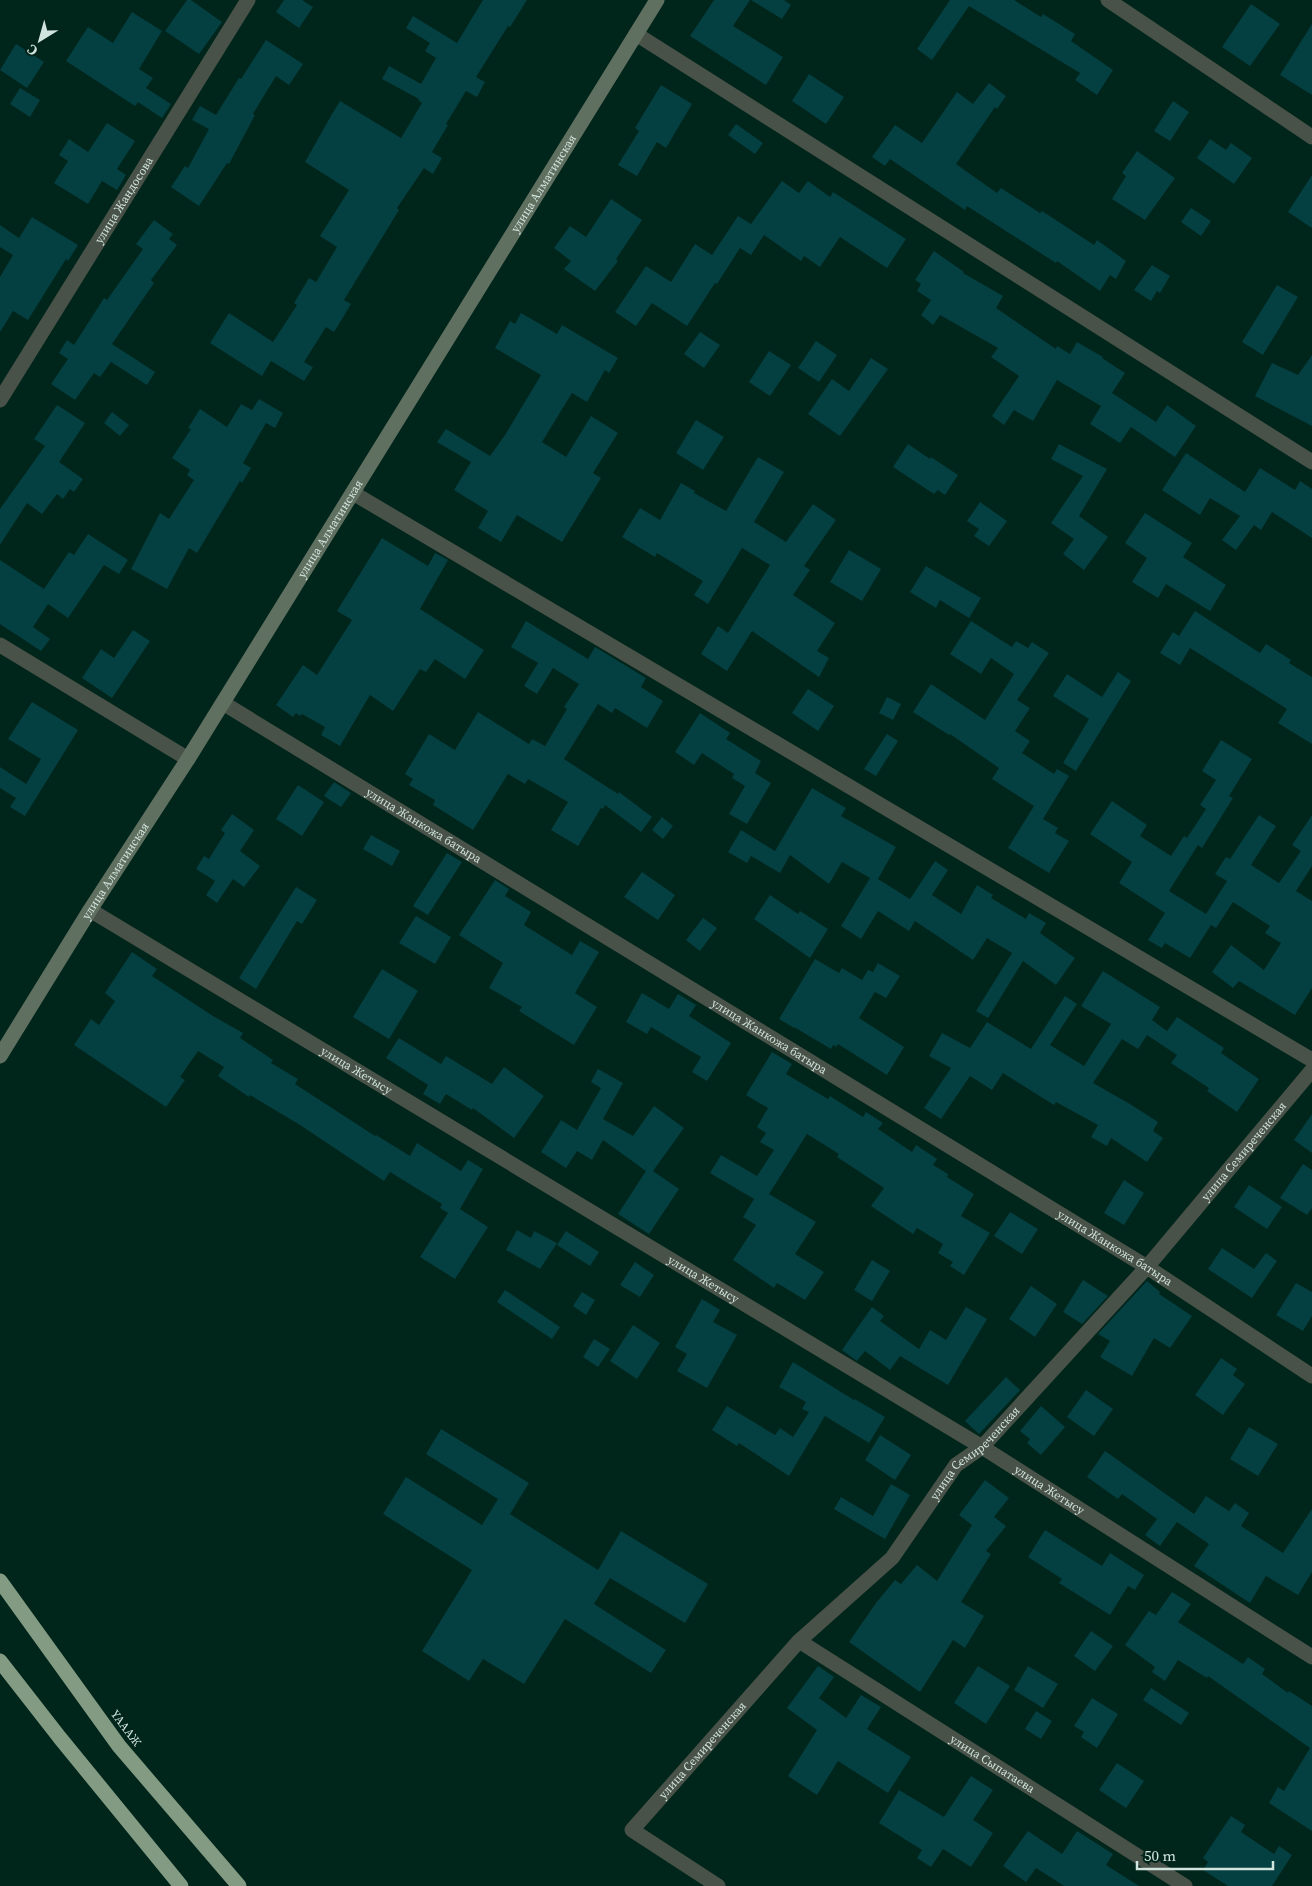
<svg xmlns="http://www.w3.org/2000/svg" width="1312" height="1886" font-family="'Source Serif 4',serif">
	<style>
		.building { fill: #043f41 }
		.lines { fill: none; stroke-linecap: round; stroke-linejoin: round }
		.street { stroke: #485248; stroke-width: 15 }
		.secondary { stroke: #607060; stroke-width: 15 }
		.highway { stroke: #829b82; stroke-width: 15 }
		.labels { text-anchor: middle; dominant-baseline: central; stroke-width: 4; stroke-linejoin: round; paint-order: stroke }
		.street-label { font-size: 12px; fill: #d1e4dd; stroke: #00251b }
	</style>
	<rect width="100%" height="100%" fill="#00251b"/>
	<g class="building">
		<polygon points="187,0 191,0 222,22 199,54 165,31"/>
		<polygon points="284,0 302,0 313,7 299,28 276,12"/>
		<polygon points="483,0 527,0 510,27 508,26 476,77 485,82 477,97 466,91 446,124 448,125 432,152 442,158 433,174 424,168 397,208 399,210 344,300 351,304 342,319 334,332 326,327 304,362 313,367 304,381 271,361 262,376 210,343 229,313 273,342 297,305 294,303 309,278 316,282 337,247 320,236 349,190 305,162 332,114 340,101 401,138 422,103 418,100 419,99 382,79 389,66 421,84 436,58 425,51 430,43 406,28 413,16 457,43"/>
		<polygon points="714,0 750,0 733,26 783,57 766,85 690,36"/>
		<polygon points="751,0 784,0 791,5 782,19"/>
		<polygon points="950,0 1014,0 1041,17 1043,14 1075,34 1071,41 1113,70 1097,95 1075,80 1080,73 969,6 932,60 917,49"/>
		<polygon points="1251,4 1280,24 1250,66 1222,47"/>
		<polygon points="132,12 162,31 139,69 153,78 146,88 171,104 162,118 138,102 135,106 66,61 88,27 113,43"/>
		<polygon points="1312,24 1312,95 1280,75"/>
		<polygon points="266,40 303,64 289,85 276,76 253,114 255,115 229,164 227,163 199,206 171,187 185,166 188,168 209,129 192,120 200,106 216,115 239,78 241,79"/>
		<polygon points="16,44 44,62 27,88 0,70"/>
		<polygon points="809,74 844,97 826,124 792,101"/>
		<polygon points="989,83 1006,96 997,109 995,107 956,164 997,193 1001,188 1040,213 1042,211 1094,245 1097,240 1126,261 1116,279 1110,275 1100,291 1057,261 1056,263 967,206 965,210 890,159 885,166 872,157 895,125 922,143 957,92 973,104"/>
		<polygon points="661,85 692,104 666,148 657,142 637,176 618,165 639,131 635,128"/>
		<polygon points="20,88 40,100 30,117 10,104"/>
		<polygon points="1173,101 1189,112 1170,141 1154,131"/>
		<polygon points="107,123 135,141 117,169 126,175 117,190 102,181 88,204 54,183 68,161 59,155 69,139 88,152"/>
		<polygon points="736,124 763,143 755,154 728,135"/>
		<polygon points="1210,139 1226,150 1231,143 1252,158 1234,184 1197,158"/>
		<polygon points="1137,151 1175,178 1145,220 1112,199 1126,176 1122,173"/>
		<polygon points="1312,175 1312,228 1288,212"/>
		<polygon points="782,181 799,193 808,181 830,197 833,192 906,239 887,268 840,237 820,267 804,256 801,261 764,235 751,255 740,248 717,284 715,283 687,326 652,303 636,326 615,312 646,266 671,282 695,244 712,255 738,216 751,224"/>
		<polygon points="611,199 642,220 616,259 618,261 595,291 564,269 571,261 554,248 570,226 586,237"/>
		<polygon points="1191,208 1211,221 1201,236 1181,222"/>
		<polygon points="32,217 78,245 68,261 66,259 28,320 13,311 0,332 0,277 13,255 0,247 0,225 19,238"/>
		<polygon points="154,220 173,234 169,239 177,245 151,280 154,283 112,344 155,372 147,385 111,362 100,377 94,373 75,400 51,384 68,359 59,353 67,340 74,345 104,298 107,300 143,249 136,244"/>
		<polygon points="934,251 964,272 963,273 1003,296 996,308 1056,349 1057,346 1070,354 1077,342 1103,357 1102,358 1125,373 1112,393 1156,422 1167,405 1196,426 1175,457 1131,427 1120,443 1090,424 1101,406 1057,380 1033,421 1014,410 1004,425 992,416 1019,376 991,357 998,348 940,315 933,325 921,315 931,300 917,291 921,284 915,280"/>
		<polygon points="1152,265 1170,276 1160,293 1157,291 1151,301 1134,290"/>
		<polygon points="1277,285 1298,297 1263,355 1242,342"/>
		<polygon points="521,313 557,334 562,325 618,358 609,373 605,370 587,402 572,393 542,442 566,457 591,416 618,433 593,473 601,478 562,542 517,515 501,542 478,528 488,511 454,490 471,462 437,442 446,429 490,456 505,435 541,375 495,348 510,321 515,324"/>
		<polygon points="700,332 720,345 704,368 684,354"/>
		<polygon points="816,341 837,355 819,382 798,368"/>
		<polygon points="769,351 791,365 770,396 749,382"/>
		<polygon points="1312,355 1312,426 1255,396 1272,363 1298,375"/>
		<polygon points="871,358 888,369 840,436 808,414 832,379 849,391"/>
		<polygon points="259,399 283,413 275,428 266,423 243,463 251,468 242,483 240,481 197,553 189,548 167,589 131,569 160,513 169,519 194,480 187,475 190,470 172,458 191,429 188,428 200,409 227,427 241,404 252,410"/>
		<polygon points="57,405 85,423 59,462 83,479 74,492 70,489 63,499 57,494 42,514 27,503 0,545 0,509 45,446 34,439"/>
		<polygon points="112,412 129,425 120,436 104,423"/>
		<polygon points="696,420 724,437 703,470 676,453"/>
		<polygon points="908,444 930,459 931,457 958,475 945,495 938,490 934,494 893,467"/>
		<polygon points="1059,444 1107,469 1079,516 1108,537 1084,570 1063,554 1074,539 1051,523 1083,476 1051,459"/>
		<polygon points="1186,453 1245,492 1260,468 1295,490 1300,481 1312,489 1312,538 1272,512 1261,530 1254,525 1236,550 1222,540 1240,516 1210,498 1200,515 1162,490"/>
		<polygon points="758,457 784,472 754,522 786,542 813,504 836,520 804,566 810,570 793,595 835,623 817,651 829,658 819,677 752,631 727,671 701,654 718,626 728,633 770,565 742,548 708,604 694,595 703,581 657,553 655,557 622,537 640,508 660,520 681,483 695,491 694,493 726,511"/>
		<polygon points="980,502 1007,521 989,546 974,536 979,529 967,521"/>
		<polygon points="1145,513 1192,543 1183,557 1226,585 1210,611 1166,584 1158,598 1132,582 1147,558 1125,543"/>
		<polygon points="88,534 128,560 119,574 104,565 68,618 48,604 33,627 50,639 41,651 0,624 0,560 44,589 69,552 74,555"/>
		<polygon points="382,538 428,566 435,553 448,560 420,609 484,650 465,679 435,659 426,672 420,669 393,711 370,695 340,746 321,735 325,727 302,714 300,716 296,713 293,717 276,705 303,665 317,675 352,620 337,611"/>
		<polygon points="849,550 881,569 862,601 830,582"/>
		<polygon points="926,566 981,598 969,618 940,600 936,608 910,592"/>
		<polygon points="1195,611 1260,653 1266,644 1291,660 1289,663 1312,677 1312,744 1278,723 1287,709 1190,648 1180,665 1160,653 1173,632 1179,636"/>
		<polygon points="526,621 588,659 595,647 646,678 641,687 663,701 647,728 615,708 612,713 598,704 564,759 618,794 619,792 652,817 641,832 605,805 603,809 601,808 578,846 551,830 568,802 528,779 525,784 508,774 473,830 433,805 435,800 409,785 413,779 405,774 429,734 455,750 478,712 529,744 532,739 545,746 567,709 564,707 579,684 553,668 537,694 524,686 538,663 511,647"/>
		<polygon points="971,621 1012,647 1016,641 1028,648 1032,642 1049,653 1017,700 1030,708 1015,731 1030,741 1022,753 1054,774 1057,769 1069,776 1043,819 1058,828 1055,833 1069,841 1049,873 1008,848 1034,806 992,779 999,768 950,734 949,735 913,712 931,684 985,720 1014,674 991,658 981,674 950,654"/>
		<polygon points="133,630 150,641 112,698 82,678 101,649 114,658"/>
		<polygon points="1118,672 1131,681 1076,771 1063,763 1089,719 1053,696 1067,674 1102,697"/>
		<polygon points="808,689 834,706 818,731 792,713"/>
		<polygon points="887,697 901,704 893,720 879,713"/>
		<polygon points="32,702 78,730 25,816 10,807 16,798 0,788 0,767 26,784 41,759 8,739"/>
		<polygon points="700,713 730,733 726,739 761,761 755,773 771,783 747,824 729,814 745,786 732,778 734,774 702,753 694,765 675,752"/>
		<polygon points="887,734 898,741 876,776 864,769"/>
		<polygon points="1221,740 1252,759 1229,796 1233,798 1202,848 1198,845 1169,891 1206,914 1227,881 1215,874 1226,857 1230,859 1259,815 1276,826 1251,865 1279,883 1301,851 1292,845 1312,815 1312,866 1296,891 1312,901 1312,988 1295,1015 1239,981 1233,988 1212,972 1231,945 1264,970 1281,943 1265,933 1270,926 1233,902 1216,928 1211,925 1190,958 1165,943 1162,948 1148,940 1165,913 1119,883 1132,862 1090,834 1112,801 1147,825 1140,836 1171,856 1184,836 1187,838 1206,809 1200,805 1216,780 1202,771"/>
		<polygon points="334,782 351,793 341,807 324,796"/>
		<polygon points="298,785 324,802 302,836 276,819"/>
		<polygon points="812,788 846,808 841,816 896,847 878,879 910,899 935,861 948,870 932,895 961,914 977,885 993,895 991,898 1026,919 1029,913 1046,923 1040,933 1075,958 1056,985 1023,961 988,1018 976,1011 1012,953 987,938 973,960 915,921 909,931 878,911 861,939 841,926 870,878 842,862 829,884 790,855 780,873 751,856 747,863 728,852 741,830 775,851"/>
		<polygon points="232,814 254,830 240,851 260,866 244,887 233,879 217,903 206,895 215,881 196,869 204,856 209,859 225,833 221,830"/>
		<polygon points="662,817 673,826 663,839 652,830"/>
		<polygon points="371,835 400,851 392,866 363,849"/>
		<polygon points="447,853 462,862 428,915 413,906"/>
		<polygon points="642,872 675,895 658,920 624,897"/>
		<polygon points="495,880 509,889 505,896 531,912 524,925 572,955 580,941 599,952 575,993 597,1007 574,1045 519,1011 522,1007 489,988 503,963 459,935"/>
		<polygon points="296,887 317,900 302,924 297,921 256,989 239,978"/>
		<polygon points="770,895 798,914 800,911 828,929 810,958 754,919"/>
		<polygon points="416,916 451,937 435,964 399,943"/>
		<polygon points="703,918 717,928 700,951 686,940"/>
		<polygon points="132,952 157,969 152,976 213,1016 243,1033 240,1038 273,1060 271,1063 298,1079 295,1084 375,1136 376,1135 410,1156 417,1143 461,1171 468,1160 483,1169 460,1209 488,1227 455,1279 420,1257 448,1213 440,1208 442,1204 390,1172 384,1181 300,1125 250,1095 249,1097 218,1076 224,1067 198,1051 180,1077 185,1080 166,1107 74,1045 91,1019 99,1025 115,1001 105,993"/>
		<polygon points="815,959 839,973 842,968 862,980 868,970 873,972 878,963 900,976 886,998 875,992 859,1018 904,1047 887,1075 838,1044 836,1047 833,1045 831,1049 794,1027 794,1028 779,1019"/>
		<polygon points="382,969 418,991 389,1039 353,1017"/>
		<polygon points="1103,971 1160,1007 1152,1020 1167,1031 1177,1017 1224,1048 1221,1053 1259,1079 1237,1112 1207,1091 1209,1088 1171,1063 1177,1055 1147,1035 1138,1049 1122,1039 1093,1083 1130,1104 1158,1122 1153,1131 1163,1138 1147,1162 1111,1138 1107,1146 1091,1137 1098,1125 1056,1102 1054,1105 1003,1073 992,1090 970,1076 941,1119 924,1108 951,1068 929,1056 942,1033 970,1048 987,1022 1031,1049 1065,996 1077,1004 1050,1045 1084,1066 1111,1024 1081,1006"/>
		<polygon points="642,993 669,1009 678,994 696,1005 689,1016 731,1043 707,1081 692,1072 701,1057 651,1027 647,1034 626,1022"/>
		<polygon points="399,1038 441,1064 446,1056 492,1084 504,1067 544,1096 514,1138 473,1108 472,1110 446,1094 440,1104 423,1094 428,1085 386,1058"/>
		<polygon points="772,1052 792,1064 786,1074 828,1099 830,1096 863,1117 866,1112 883,1123 878,1129 912,1152 916,1145 937,1159 933,1165 948,1174 947,1177 974,1194 961,1216 990,1233 964,1275 950,1266 953,1262 938,1253 943,1244 917,1228 913,1234 871,1206 884,1188 837,1157 839,1154 807,1134 769,1194 816,1222 795,1254 824,1272 805,1300 777,1283 774,1288 733,1260 756,1225 743,1217 754,1199 710,1173 721,1155 757,1176 774,1150 760,1142 766,1133 757,1127 768,1108 746,1095"/>
		<polygon points="598,1069 623,1083 603,1119 633,1136 654,1106 684,1128 653,1171 679,1189 649,1234 618,1214 646,1171 603,1140 592,1160 577,1151 566,1168 541,1152 561,1120 577,1130 601,1088 591,1082"/>
		<polygon points="1312,1114 1312,1153 1294,1140"/>
		<polygon points="1303,1164 1312,1170 1312,1208 1307,1215 1280,1198"/>
		<polygon points="1124,1180 1144,1193 1124,1225 1104,1213"/>
		<polygon points="1249,1185 1282,1207 1267,1229 1234,1207"/>
		<polygon points="1010,1212 1038,1229 1022,1254 994,1236"/>
		<polygon points="517,1230 531,1238 534,1231 557,1243 540,1269 506,1250"/>
		<polygon points="566,1231 599,1252 590,1266 557,1245"/>
		<polygon points="1222,1248 1254,1269 1266,1253 1277,1261 1252,1298 1208,1269"/>
		<polygon points="872,1260 890,1271 872,1301 854,1290"/>
		<polygon points="635,1262 654,1275 640,1297 620,1285"/>
		<polygon points="1083,1280 1108,1296 1082,1324 1063,1312"/>
		<polygon points="1147,1281 1160,1292 1159,1294 1192,1316 1170,1348 1154,1338 1132,1376 1100,1357 1110,1341 1098,1334"/>
		<polygon points="1296,1283 1312,1292 1312,1316 1303,1331 1276,1315"/>
		<polygon points="1031,1286 1057,1304 1035,1337 1009,1319"/>
		<polygon points="505,1290 560,1327 552,1339 497,1302"/>
		<polygon points="582,1292 595,1300 586,1315 573,1306"/>
		<polygon points="702,1299 720,1310 713,1322 737,1335 707,1388 677,1371 687,1354 675,1347"/>
		<polygon points="872,1307 884,1316 880,1321 919,1349 930,1330 946,1340 966,1307 987,1319 948,1385 900,1356 890,1370 865,1351 857,1361 842,1350"/>
		<polygon points="633,1325 660,1343 637,1379 610,1361"/>
		<polygon points="594,1339 610,1349 598,1367 583,1357"/>
		<polygon points="1221,1358 1237,1369 1233,1375 1245,1384 1223,1415 1195,1395"/>
		<polygon points="793,1362 854,1400 855,1399 885,1417 869,1443 825,1416 789,1476 739,1443 737,1446 712,1430 727,1406 775,1435 780,1428 793,1437 809,1412 802,1409 806,1402 779,1387"/>
		<polygon points="1006,1377 1020,1390 979,1434 965,1421"/>
		<polygon points="1086,1390 1113,1409 1094,1436 1067,1417"/>
		<polygon points="1041,1406 1065,1427 1041,1455 1027,1443 1030,1439 1020,1431"/>
		<polygon points="1249,1427 1278,1444 1258,1476 1230,1459"/>
		<polygon points="441,1429 529,1483 510,1514 598,1570 621,1531 708,1584 685,1623 610,1578 594,1604 666,1650 651,1673 565,1619 524,1684 483,1659 469,1681 422,1651 472,1570 383,1514 406,1477 482,1525 498,1499 426,1454"/>
		<polygon points="880,1435 911,1455 895,1480 865,1460"/>
		<polygon points="1105,1451 1194,1514 1206,1496 1229,1511 1235,1503 1249,1513 1241,1526 1283,1553 1312,1509 1312,1572 1298,1595 1266,1576 1250,1603 1194,1566 1209,1544 1177,1522 1160,1546 1145,1535 1157,1519 1122,1494 1118,1499 1087,1477"/>
		<polygon points="985,1480 1009,1498 994,1517 1006,1526 986,1551 991,1554 961,1602 984,1616 965,1648 953,1640 920,1692 849,1642 876,1603 895,1580 901,1584 917,1565 937,1581 972,1525 959,1515"/>
		<polygon points="891,1484 910,1495 885,1539 834,1509 841,1497 873,1516"/>
		<polygon points="1045,1530 1102,1566 1110,1553 1144,1575 1135,1590 1128,1586 1110,1615 1059,1583 1062,1579 1028,1557"/>
		<polygon points="1172,1592 1191,1604 1178,1622 1243,1664 1248,1657 1265,1669 1262,1674 1288,1693 1289,1691 1312,1706 1312,1831 1269,1803 1278,1787 1284,1791 1310,1748 1208,1676 1207,1678 1178,1660 1165,1681 1152,1672 1155,1667 1125,1645 1149,1611 1156,1615"/>
		<polygon points="1091,1631 1113,1646 1095,1671 1074,1656"/>
		<polygon points="818,1666 834,1677 819,1698 846,1718 861,1695 881,1707 867,1729 911,1757 888,1793 838,1761 817,1795 788,1776 817,1730 787,1708"/>
		<polygon points="978,1666 1010,1686 986,1724 954,1703"/>
		<polygon points="1028,1666 1058,1684 1043,1708 1014,1690"/>
		<polygon points="1151,1688 1189,1713 1181,1725 1143,1700"/>
		<polygon points="1092,1698 1118,1714 1097,1748 1081,1737 1084,1732 1074,1726"/>
		<polygon points="1036,1711 1052,1721 1041,1739 1025,1729"/>
		<polygon points="1117,1763 1144,1781 1126,1808 1099,1790"/>
		<polygon points="971,1776 993,1790 973,1820 993,1833 971,1867 943,1849 931,1867 917,1858 922,1850 879,1823 899,1790 944,1817"/>
		<polygon points="1231,1816 1245,1825 1241,1832 1274,1854 1279,1846 1292,1855 1272,1886 1228,1886 1203,1870 1208,1862 1203,1858"/>
		<polygon points="1028,1831 1062,1854 1077,1831 1113,1854 1106,1865 1139,1886 1064,1886 1036,1868 1026,1882 1003,1866"/>
	</g>
	<g class="lines">
		<g class="street">
			<polyline points="1108,0 1312,137"/>
			<polyline points="636,34 1312,462"/>
			<path id="s1" d="M0 400 248 0"/>
			<polyline points="353,493 1312,1060"/>
			<polyline points="0,645 188,759"/>
			<path id="s2" d="M223 703 1147 1267 1312 1376"/>
			<path id="s3" d="M90 910 982 1447 1312 1657"/>
			<path id="s4" d="M799 1641 1185 1886"/>
			<path id="s5" d="M718 1886 632 1830 799 1641 892 1558 956 1465 982 1447 1147 1267 1312 1070"/>
		</g>
		<path class="secondary" id="s6" d="M0 1056 90 910 188 759 657 0"/>
		<g class="highway">
			<polyline points="0,1581 119,1746 239,1886"/>
			<polyline points="0,1661 60,1738 181,1886"/>
		</g>
	</g>
	<g class="labels">
		<g class="street-label">
			<text stroke="none"><textPath href="#s6" startOffset="1028">улица Алматинская</textPath></text>
			<text stroke="none"><textPath href="#s1" startOffset="235">улица Жандосова</textPath></text>
			<text stroke="none"><textPath href="#s6" startOffset="622">улица Алматинская</textPath></text>
			<text stroke="none"><textPath href="#s2" startOffset="235">улица Жанкожа батыра</textPath></text>
			<text stroke="none"><textPath href="#s6" startOffset="218">улица Алматинская</textPath></text>
			<text stroke="none"><textPath href="#s2" startOffset="640">улица Жанкожа батыра</textPath></text>
			<text stroke="none"><textPath href="#s3" startOffset="311">улица Жетысу</textPath></text>
			<text stroke="none"><textPath href="#s5" startOffset="1019">улица Семиреченская</textPath></text>
			<text stroke="none"><textPath href="#s2" startOffset="1045">улица Жанкожа батыра</textPath></text>
			<text stroke="none"><textPath href="#s3" startOffset="716">улица Жетысу</textPath></text>
			<text stroke="none"><textPath href="#s5" startOffset="614">улица Семиреченская</textPath></text>
			<text stroke="none"><textPath href="#s3" startOffset="1121">улица Жетысу</textPath></text>
			<text transform="translate(126 1728) rotate(53)">ҮАААЖ</text>
			<text stroke="none"><textPath href="#s5" startOffset="209">улица Семиреченская</textPath></text>
			<text stroke="none"><textPath href="#s4" startOffset="229">улица Сыпатаева</textPath></text>
		</g>
	</g>
	<g transform="translate(40 40) rotate(217)" stroke="#00251b" stroke-width="4" paint-order="stroke">
	<path d="M0-4L9 19L0 12L-9 19Z" fill="#d1e4dd"/>
	<text y="-8" font-size="14" font-weight="bold" text-anchor="middle" fill="#d1e4dd">С</text>
	</g>
	<path d="M1137 1861v8h136v-8" fill="none" stroke="#d1e4dd" stroke-width="2.5"/>
	<text x="1144" y="1861" font-size="15" fill="#d1e4dd" stroke="#00251b" stroke-width="4" paint-order="stroke">50 m</text>
</svg>
